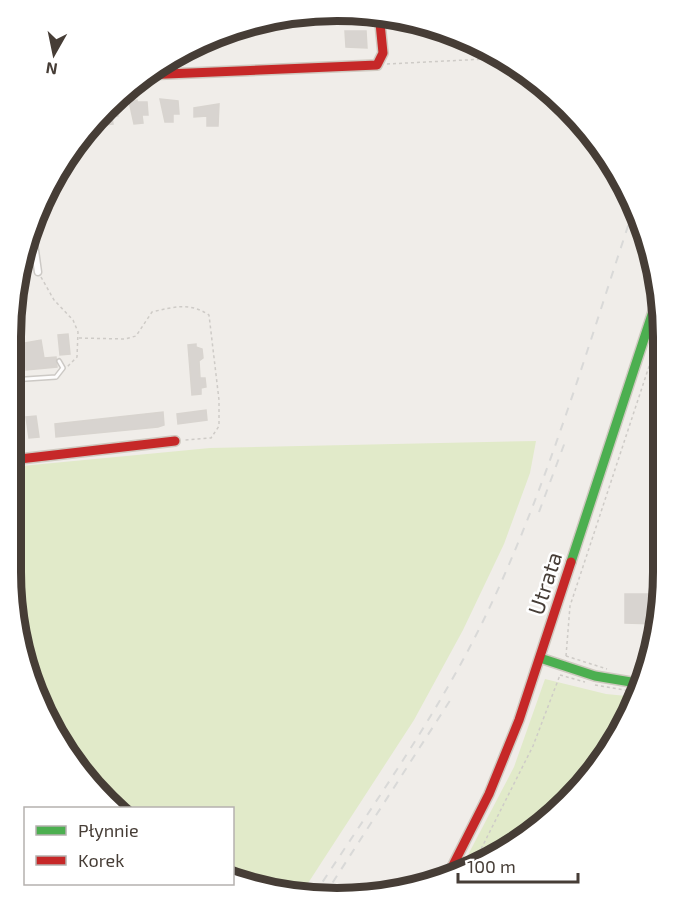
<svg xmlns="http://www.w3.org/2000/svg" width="674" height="909" font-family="'Exo 2',sans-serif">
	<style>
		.green { fill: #e1eac9 }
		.building { fill: #d8d4d0; stroke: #d8d4cf; stroke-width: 1.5 }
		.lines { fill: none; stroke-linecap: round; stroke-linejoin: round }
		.lane-casing { stroke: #ccc9c5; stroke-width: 6 }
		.street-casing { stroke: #ccc9c5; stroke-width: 9 }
		.fast-casing { stroke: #cfc9c0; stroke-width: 12 }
		.jam-casing { stroke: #cfc9c0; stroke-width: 12 }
		.path { stroke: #cecbc7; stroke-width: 1.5; stroke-dasharray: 3 3; stroke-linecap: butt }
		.lane { stroke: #fdfcfc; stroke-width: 3 }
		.street { stroke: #fdfcfc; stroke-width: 6 }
		.fast { stroke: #4caf50; stroke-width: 9 }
		.jam { stroke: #c62828; stroke-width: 9 }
		.rail { stroke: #d9d9d8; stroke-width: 2; stroke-dasharray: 8 8; stroke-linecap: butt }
		.labels { text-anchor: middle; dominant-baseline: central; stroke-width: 5; stroke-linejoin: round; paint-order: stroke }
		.street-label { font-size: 22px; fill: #463d36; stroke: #fff }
		.rim { fill: none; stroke: #463d36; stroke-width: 8 }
	</style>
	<rect width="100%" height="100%" fill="#f0ede9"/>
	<g class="green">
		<polygon points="536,441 530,473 504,544 463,630 414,720 301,894 273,892 233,878 232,808 114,808 106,803 54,736 22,657 11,572 11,467 210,448"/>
		<polygon points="545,679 606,694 637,697 620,735 535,831 459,872 514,767"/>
	</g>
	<g class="building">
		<polygon points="345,31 366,31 367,48 346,47"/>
		<polygon points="160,99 178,101 179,114 173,114 173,122 165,122"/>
		<polygon points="137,100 137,102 147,102 148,115 142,115 143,123 134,124 129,101"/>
		<polygon points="116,101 118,116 112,117 113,124 104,125 103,116"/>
		<polygon points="219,104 218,126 207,126 207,116 194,117 194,108"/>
		<polygon points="68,334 70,354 60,355 58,335"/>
		<polygon points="41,340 44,358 56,357 57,367 26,370 24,343"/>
		<polygon points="196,344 196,347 202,349 203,358 199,361 200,378 205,378 206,387 201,388 201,394 192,395 188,345"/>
		<polygon points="206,410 207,420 178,424 177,414"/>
		<polygon points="163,412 164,425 158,427 56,437 55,424"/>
		<polygon points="36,416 39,437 29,438 26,417"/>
		<polygon points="653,564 663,565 663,594 657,624 625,623 625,594 653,594"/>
	</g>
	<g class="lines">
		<defs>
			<polyline id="lane" points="11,380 56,377 63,368 59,361"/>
			<polyline id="street" points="32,229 38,272"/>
			<g id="fast">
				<polyline points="571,562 660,290"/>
				<polyline points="540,658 595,676 643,684"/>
			</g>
			<g id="jam">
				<polyline points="143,75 377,65 383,53 379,13"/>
				<polyline points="11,460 175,441"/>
				<polyline points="446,879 489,794 519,720 571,562"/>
			</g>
		</defs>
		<use href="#lane" class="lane-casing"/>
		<use href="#street" class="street-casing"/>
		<use href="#fast" class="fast-casing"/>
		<use href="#jam" class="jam-casing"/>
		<g class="path">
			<polyline points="387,64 505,58"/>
			<polyline points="41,277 54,300 73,320 78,332 77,357 67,367"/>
			<path d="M79 338 125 339 136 336 152 312C173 307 190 302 209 315L219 400V426L211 438 185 440"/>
			<polyline points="566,656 570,606 661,330"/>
			<polyline points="566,656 607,669"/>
			<polyline points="633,673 647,674"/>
			<polyline points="560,675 585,682"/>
			<polyline points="595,685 637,692"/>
			<polyline points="473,865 533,746 560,675"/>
		</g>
		<use href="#lane" class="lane"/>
		<use href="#street" class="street"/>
		<use href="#fast" class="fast"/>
		<use href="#jam" class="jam"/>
		<g class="rail">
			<polyline points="539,512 565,442"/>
			<path d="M314 895C374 803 439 713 487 613 549 483 589 342 635 205"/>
			<polyline points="324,896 451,699"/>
		</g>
	</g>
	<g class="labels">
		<g class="street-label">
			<text transform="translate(544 583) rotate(-72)">Utrata</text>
		</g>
	</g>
	<path d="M0 0H674V909H0ZM337 21H337A316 316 0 0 1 653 337V572A316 316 0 0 1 337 888H337A316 316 0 0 1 21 572V337A316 316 0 0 1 337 21Z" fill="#fff" fill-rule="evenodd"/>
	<path class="rim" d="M337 21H337A316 316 0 0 1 653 337V572A316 316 0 0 1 337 888H337A316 316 0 0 1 21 572V337A316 316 0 0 1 337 21Z"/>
	<rect x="24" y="807" width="210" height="78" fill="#ffffff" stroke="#b5b1af" stroke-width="1.5"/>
	<rect x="36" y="826" width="30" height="9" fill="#4caf50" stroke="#b5b1af" stroke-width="1.5"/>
	<text x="78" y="837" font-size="18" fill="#463d36">Płynnie</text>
	<rect x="36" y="856" width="30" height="9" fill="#c62828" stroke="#b5b1af" stroke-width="1.5"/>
	<text x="78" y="867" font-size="18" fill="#463d36">Korek</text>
	<g transform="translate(54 54) rotate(189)" stroke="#ffffff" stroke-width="4.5" paint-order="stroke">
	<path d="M0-4.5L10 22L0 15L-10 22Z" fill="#463d36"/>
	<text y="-9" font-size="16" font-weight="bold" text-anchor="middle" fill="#463d36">N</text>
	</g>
	<path d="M458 873v9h120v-9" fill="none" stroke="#463d36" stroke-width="3"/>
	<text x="467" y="873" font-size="18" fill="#463d36" stroke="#ffffff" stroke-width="4.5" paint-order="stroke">100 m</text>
</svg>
